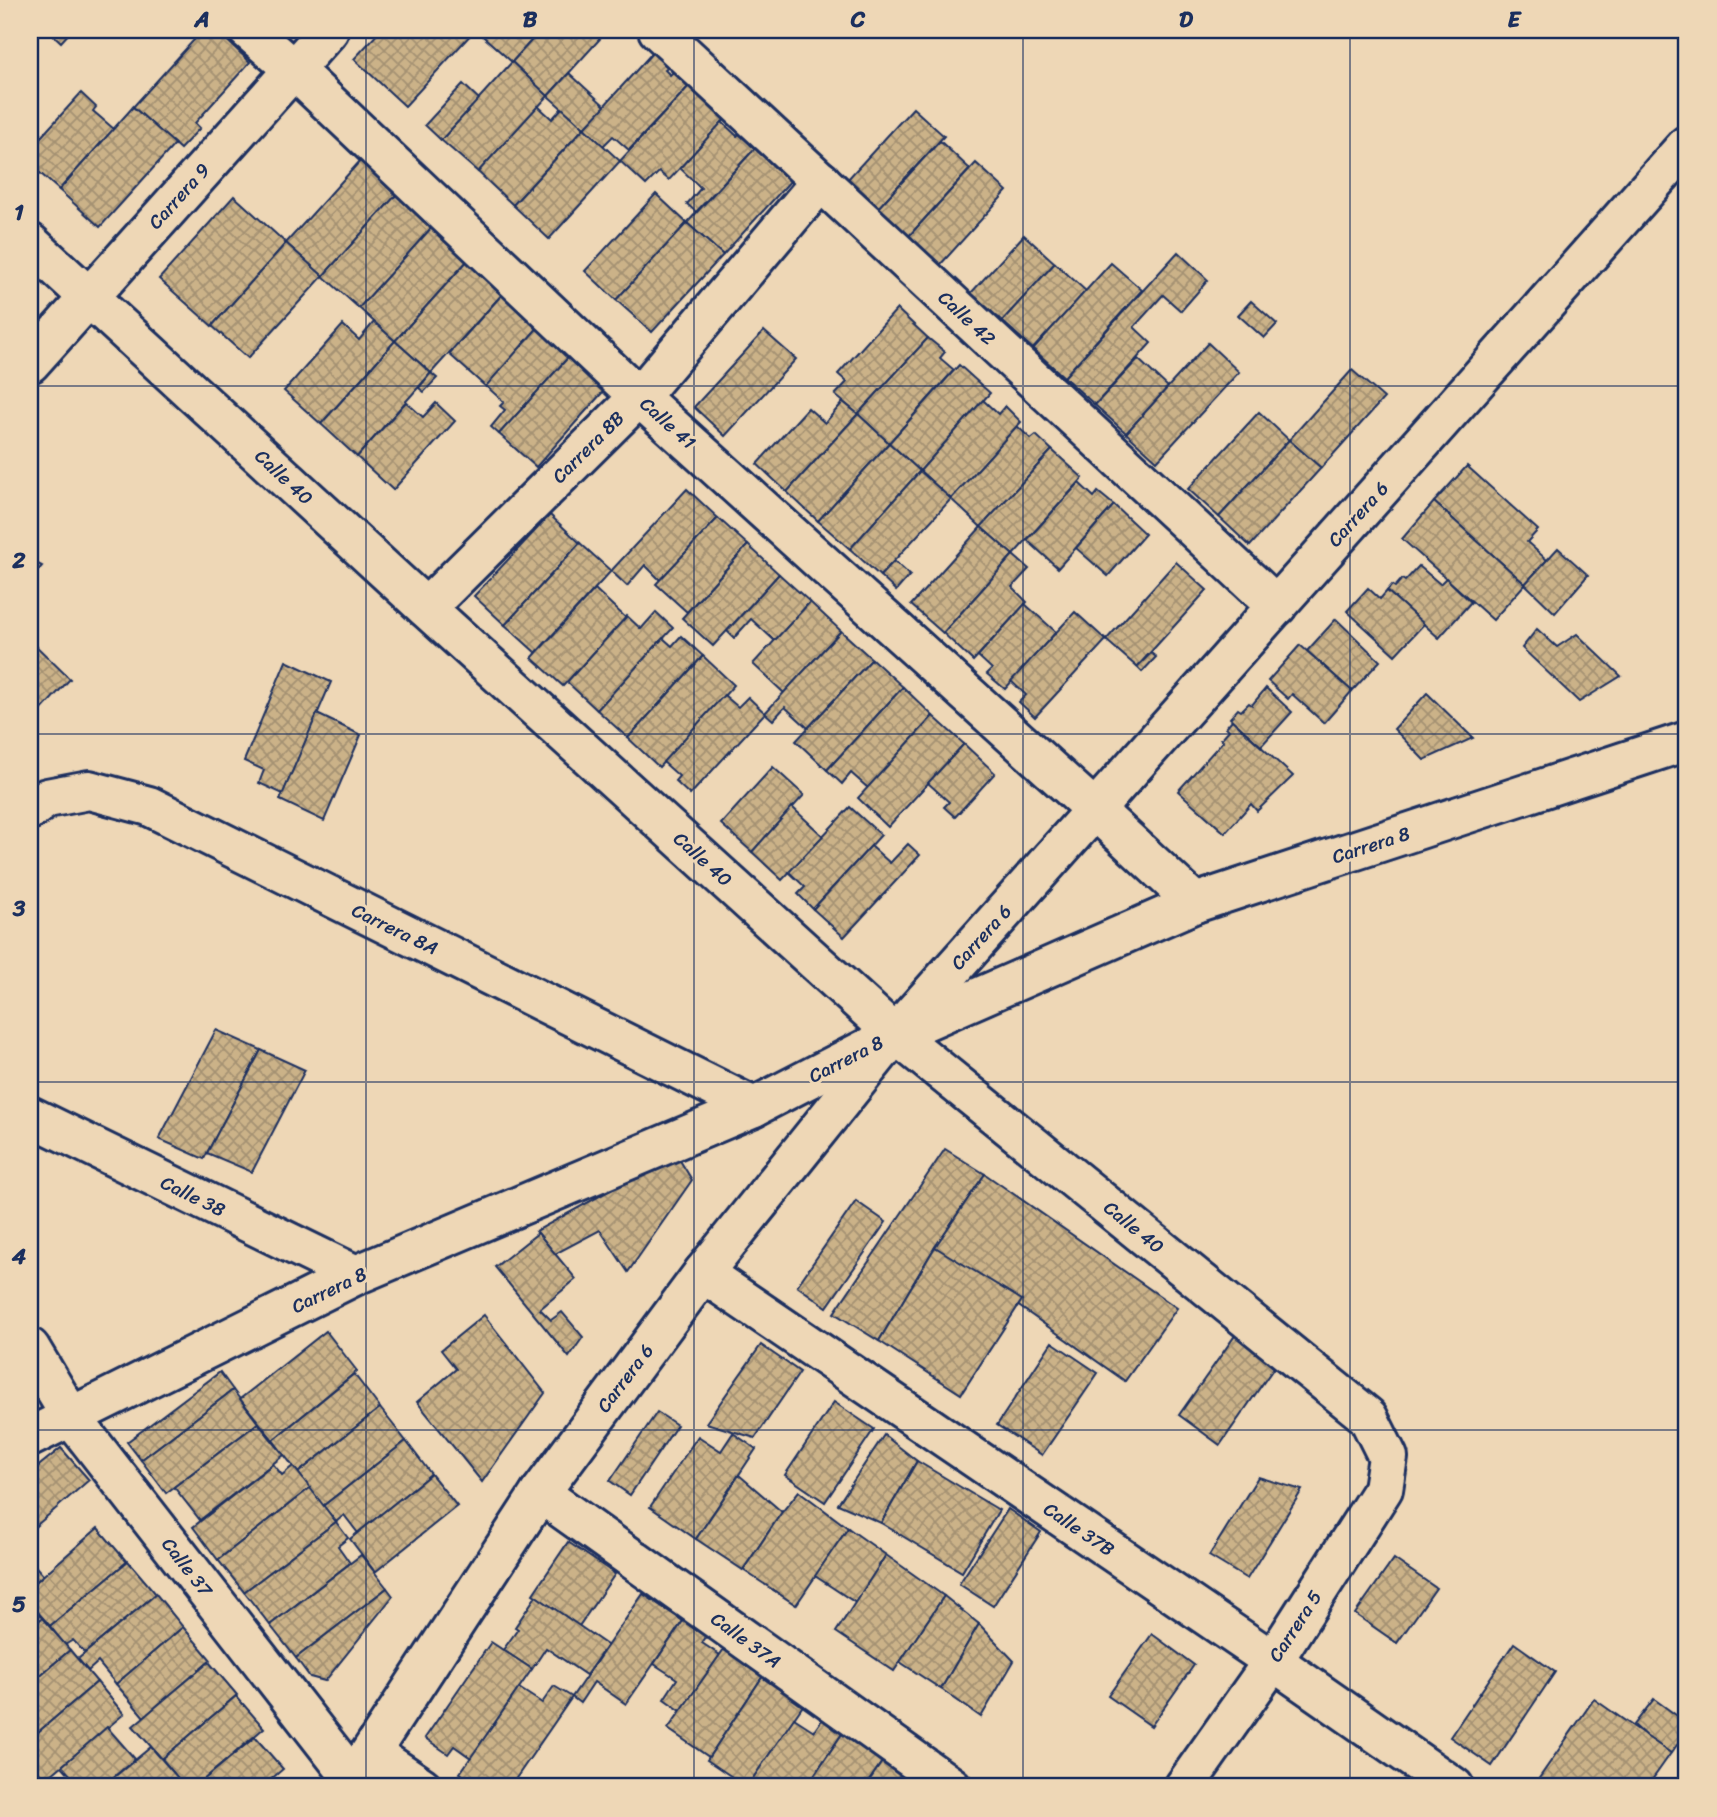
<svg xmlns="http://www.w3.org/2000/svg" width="1717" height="1817" font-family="Sriracha,sans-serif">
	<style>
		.building { fill: url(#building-cross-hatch); stroke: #1b2f5e; stroke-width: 2 }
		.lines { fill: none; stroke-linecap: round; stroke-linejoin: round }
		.street-casing { stroke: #1b2f5e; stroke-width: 44 }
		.street { stroke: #eed7b6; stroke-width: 38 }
		.grid { fill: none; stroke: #1b2f5e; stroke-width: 2; stroke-opacity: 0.55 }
		.labels { text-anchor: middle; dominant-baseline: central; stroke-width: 6; stroke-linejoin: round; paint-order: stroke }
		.street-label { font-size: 19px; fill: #1b2f5e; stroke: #eed7b6 }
		.neatline { fill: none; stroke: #1b2f5e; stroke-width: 2.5 }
		.grid-label { font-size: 23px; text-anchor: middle; font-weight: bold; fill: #1b2f5e }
	</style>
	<defs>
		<pattern id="building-cross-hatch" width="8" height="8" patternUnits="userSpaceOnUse" patternTransform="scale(1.75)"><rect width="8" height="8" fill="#cbb288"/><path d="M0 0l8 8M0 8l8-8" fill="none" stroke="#a49172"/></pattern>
	</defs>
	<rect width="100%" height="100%" fill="#eed7b6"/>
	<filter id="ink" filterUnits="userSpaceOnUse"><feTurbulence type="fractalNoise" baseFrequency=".0143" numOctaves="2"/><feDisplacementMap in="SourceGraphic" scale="14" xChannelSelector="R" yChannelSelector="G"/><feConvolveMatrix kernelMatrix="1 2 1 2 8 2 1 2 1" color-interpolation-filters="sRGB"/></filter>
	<g filter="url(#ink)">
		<g class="building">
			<polygon points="48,30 72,30 61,42"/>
			<polygon points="203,30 220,30 218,32 250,62 195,123 200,128 180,149 133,107"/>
			<polygon points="381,30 475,30 405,106 354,59"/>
			<polygon points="476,30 541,30 512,62"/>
			<polygon points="541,30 608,30 548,96 512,62"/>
			<polygon points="654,51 671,65 665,70 670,75 675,70 691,84 629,150 613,136 603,146 584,128"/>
			<polygon points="512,62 548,96 478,172 441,140"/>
			<polygon points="569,73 605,106 584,128 548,96"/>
			<polygon points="463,84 479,99 441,140 425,125"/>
			<polygon points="691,84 727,117 669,180 659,172 646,185 620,161"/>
			<polygon points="81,93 96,107 93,111 114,129 59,190 30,164 30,149"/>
			<polygon points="538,106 552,119 562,108 584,128 513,205 478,172"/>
			<polygon points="133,107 175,144 100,227 59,190"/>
			<polygon points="913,108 944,136 878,208 847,180"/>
			<polygon points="722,122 737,136 742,131 758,145 696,212 687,204 701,188 680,168"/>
			<polygon points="584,128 620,161 549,239 513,205"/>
			<polygon points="940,141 970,169 909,236 878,208"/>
			<polygon points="758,145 793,178 723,255 687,223"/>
			<polygon points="361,160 398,193 323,276 286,243"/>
			<polygon points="976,163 1007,191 940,265 909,236"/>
			<polygon points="398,193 433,226 359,308 323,276"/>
			<polygon points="656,194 687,223 616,300 585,271"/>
			<polygon points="234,196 286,243 212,326 159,279"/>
			<polygon points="687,223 723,255 652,332 616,300"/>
			<polygon points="433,226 470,258 395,341 359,308"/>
			<polygon points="1024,235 1055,263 1002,321 971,293"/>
			<polygon points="286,243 323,276 248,358 212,326"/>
			<polygon points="1178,252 1208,280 1181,311 1163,295 1134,327 1151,343 1095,405 1064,377"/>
			<polygon points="470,258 506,290 431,373 395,341"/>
			<polygon points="1055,263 1086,291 1033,349 1002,321"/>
			<polygon points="1111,263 1142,290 1064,377 1033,349"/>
			<polygon points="506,290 542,323 486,387 449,354"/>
			<polygon points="1251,301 1277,324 1264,338 1238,315"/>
			<polygon points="897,309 928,338 858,414 835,395 847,382 838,374"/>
			<polygon points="374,322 395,341 321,424 284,391 343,325 359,340"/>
			<polygon points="542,323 574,351 499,434 491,427 505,410 500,406 504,402 486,386"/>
			<polygon points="764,331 796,359 725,436 694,407"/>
			<polygon points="928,338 945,352 940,358 954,370 889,443 858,414"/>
			<polygon points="395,341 431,373 357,457 321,424"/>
			<polygon points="1208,343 1239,372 1157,461 1126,433"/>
			<polygon points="574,351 610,384 536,467 499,434"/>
			<polygon points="1138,359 1168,387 1126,433 1095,405"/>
			<polygon points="959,365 990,393 920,471 889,443"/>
			<polygon points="1352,370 1384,398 1321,468 1289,440"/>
			<polygon points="431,373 437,378 424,392 419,388"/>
			<polygon points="983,400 998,414 1005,406 1021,422 951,499 920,471"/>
			<polygon points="406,402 423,417 436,403 455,421 393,490 357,457"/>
			<polygon points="843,402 858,414 787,492 757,464 808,408 825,423"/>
			<polygon points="1259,412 1289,440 1219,517 1188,489"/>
			<polygon points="858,414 889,443 818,521 787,492"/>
			<polygon points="1017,426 1031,439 1036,435 1052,450 981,527 951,499"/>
			<polygon points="1289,440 1321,468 1250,546 1219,517"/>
			<polygon points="889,443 920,471 850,549 818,521"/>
			<polygon points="1052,450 1083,478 1013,555 981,527"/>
			<polygon points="1467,466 1538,530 1527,542 1547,560 1525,584 1434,502"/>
			<polygon points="920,471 951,499 880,576 850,549"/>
			<polygon points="1079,483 1094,497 1098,492 1114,505 1058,568 1027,540"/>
			<polygon points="687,489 718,518 660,580 645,565 627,586 611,571"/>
			<polygon points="1434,502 1525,584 1493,620 1402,539"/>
			<polygon points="1114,505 1145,534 1108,576 1076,548"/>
			<polygon points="550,515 580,543 505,625 474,596"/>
			<polygon points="718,518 748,545 687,612 656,584"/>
			<polygon points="981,527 1013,555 943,633 911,605"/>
			<polygon points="580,543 611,571 536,653 505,625"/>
			<polygon points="748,545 779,574 713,646 682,618"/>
			<polygon points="1558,548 1588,575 1555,613 1525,584"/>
			<polygon points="1013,555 1029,569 1012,587 1027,602 973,661 943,633"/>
			<polygon points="30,560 42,566 30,580"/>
			<polygon points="894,561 910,575 896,591 880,576"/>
			<polygon points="1176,562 1207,590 1137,667 1106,640"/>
			<polygon points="1419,566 1440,584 1446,578 1471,602 1439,638 1387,591 1392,585 1395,587 1402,579 1405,581"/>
			<polygon points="779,574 810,602 775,641 751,619 734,638 727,631"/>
			<polygon points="1368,588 1380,599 1387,591 1424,624 1395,655 1347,611"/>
			<polygon points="595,589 626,618 563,686 532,658"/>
			<polygon points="810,602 841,631 784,693 753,664"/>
			<polygon points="1025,604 1056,632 1005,689 987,674 992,669 978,656"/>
			<polygon points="656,612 673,628 597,710 567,682 627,616 641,629"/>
			<polygon points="1075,612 1106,640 1035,717 1019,702 1026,695 1011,681"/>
			<polygon points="1336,619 1380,661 1352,691 1307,651"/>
			<polygon points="1537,629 1557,647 1577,634 1621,676 1579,702 1522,648"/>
			<polygon points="841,631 872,659 808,728 785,707 773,720 765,713"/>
			<polygon points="681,636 703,656 628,738 597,710 663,638 672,646"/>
			<polygon points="30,640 70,679 37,715 30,708"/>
			<polygon points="1300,645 1352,691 1324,723 1292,694 1288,699 1268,681"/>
			<polygon points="1151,653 1156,657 1142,672 1137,667"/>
			<polygon points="703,656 734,685 659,767 628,738"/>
			<polygon points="872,659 903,687 827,770 796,741"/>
			<polygon points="286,661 331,682 283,794 259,783 264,770 244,761"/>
			<polygon points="903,687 933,716 868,788 851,773 842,784 827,770"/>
			<polygon points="1266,688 1292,712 1261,746 1230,718 1238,709 1241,711 1249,703 1252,705"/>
			<polygon points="1427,693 1473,738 1424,760 1394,729"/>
			<polygon points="724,695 738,707 748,697 765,713 690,795 675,781 679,776 663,762"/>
			<polygon points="317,714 361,735 324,821 280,800"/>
			<polygon points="933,716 964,744 888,827 858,798"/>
			<polygon points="1232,720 1293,776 1257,811 1251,804 1225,833 1178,791 1223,741 1221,739 1229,730 1226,727"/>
			<polygon points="964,744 995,773 955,817 944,807 949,802 928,783"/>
			<polygon points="773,767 804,795 752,852 721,824"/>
			<polygon points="792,807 823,836 782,880 752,852"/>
			<polygon points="850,807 881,835 813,909 798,894 805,887 789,872"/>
			<polygon points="908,844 920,855 844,937 813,909 871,846 890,863"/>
			<polygon points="216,1030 261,1050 204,1159 159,1139"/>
			<polygon points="261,1050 305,1070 252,1172 207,1153"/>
			<polygon points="945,1149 985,1174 935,1247 879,1341 834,1313"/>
			<polygon points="676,1154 692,1180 628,1272 600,1230 555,1254 536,1231"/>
			<polygon points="985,1174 1177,1308 1125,1381 935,1247"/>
			<polygon points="856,1201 886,1222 827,1307 797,1286"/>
			<polygon points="538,1233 576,1279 540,1309 551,1320 562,1312 583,1337 569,1357 495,1267"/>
			<polygon points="935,1247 1022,1300 961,1394 879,1341"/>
			<polygon points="484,1315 545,1393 482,1482 417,1402 456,1369 441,1350"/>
			<polygon points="1241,1327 1282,1356 1220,1445 1179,1415"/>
			<polygon points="326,1331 357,1371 273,1440 240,1399"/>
			<polygon points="1052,1342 1098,1373 1042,1455 997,1425"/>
			<polygon points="761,1345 800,1372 755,1438 706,1423"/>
			<polygon points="220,1372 233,1390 141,1460 127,1442"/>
			<polygon points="354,1374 380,1408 298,1473 273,1440"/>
			<polygon points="233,1390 258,1423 166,1493 141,1460"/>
			<polygon points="834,1402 874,1429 825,1502 785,1475"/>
			<polygon points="380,1408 406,1441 323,1506 298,1473"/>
			<polygon points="657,1412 677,1425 630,1495 610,1481"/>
			<polygon points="258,1423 284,1455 200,1520 174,1487"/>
			<polygon points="733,1433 756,1449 696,1539 650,1507 698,1436 721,1451"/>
			<polygon points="884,1435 917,1461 881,1523 838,1504"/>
			<polygon points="406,1441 431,1474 358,1533 344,1515 336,1522 323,1506"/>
			<polygon points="61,1448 89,1480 30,1531 30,1473"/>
			<polygon points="917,1461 999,1510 962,1572 881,1523"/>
			<polygon points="273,1464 282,1475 293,1466 310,1488 218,1560 193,1527"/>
			<polygon points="431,1474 457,1506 375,1572 350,1539"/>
			<polygon points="739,1475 782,1512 743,1570 696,1539"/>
			<polygon points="1258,1477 1302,1490 1247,1579 1209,1556"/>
			<polygon points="310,1488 336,1522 244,1592 218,1560"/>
			<polygon points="799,1491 848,1528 796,1605 743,1570 782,1512"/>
			<polygon points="1008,1509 1041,1532 993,1606 959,1584"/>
			<polygon points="336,1522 348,1538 338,1546 350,1563 270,1625 244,1592"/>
			<polygon points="98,1528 127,1562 50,1626 30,1603 30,1587"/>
			<polygon points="848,1528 886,1555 856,1603 815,1576"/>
			<polygon points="568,1542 615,1574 579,1626 533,1594"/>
			<polygon points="361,1555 387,1588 296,1658 270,1625"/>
			<polygon points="886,1555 944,1596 894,1671 836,1632"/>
			<polygon points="1394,1559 1436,1588 1397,1643 1355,1614"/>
			<polygon points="30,1560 43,1575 30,1587"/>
			<polygon points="128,1561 156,1594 85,1653 73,1640 65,1645 50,1626"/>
			<polygon points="387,1588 393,1596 325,1681 310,1677 296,1658"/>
			<polygon points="156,1594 183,1627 116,1684 98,1662 88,1671 78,1659"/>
			<polygon points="643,1594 683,1621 626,1704 594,1682 580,1703 572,1697"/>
			<polygon points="536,1596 607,1645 586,1675 546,1648 532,1669 503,1650 518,1629 515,1627"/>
			<polygon points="944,1596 979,1624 941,1689 900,1662"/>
			<polygon points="30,1603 42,1618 30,1629"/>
			<polygon points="42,1618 70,1650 30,1684 30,1629"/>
			<polygon points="683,1621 706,1637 702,1643 720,1655 681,1711 664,1699 677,1679 654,1664"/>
			<polygon points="979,1624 1014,1661 981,1717 941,1689"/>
			<polygon points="183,1627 211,1660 144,1717 116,1684"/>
			<polygon points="1152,1634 1194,1665 1151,1726 1108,1696"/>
			<polygon points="491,1642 532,1669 471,1758 454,1746 448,1754 425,1738"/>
			<polygon points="1514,1643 1555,1672 1492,1766 1450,1737"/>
			<polygon points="724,1649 763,1676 709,1757 668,1729"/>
			<polygon points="70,1650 97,1682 30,1739 30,1684"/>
			<polygon points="209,1662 237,1695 162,1759 133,1726"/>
			<polygon points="763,1676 804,1704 747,1787 707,1760"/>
			<polygon points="97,1682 124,1714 45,1780 30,1761 30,1739"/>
			<polygon points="554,1686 572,1697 510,1787 492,1787 484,1782 481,1787 460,1773 519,1688 542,1703"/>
			<polygon points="236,1696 264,1728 195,1787 185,1787 162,1759"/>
			<polygon points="1594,1699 1671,1753 1647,1787 1533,1787"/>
			<polygon points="1654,1699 1687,1723 1687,1732 1671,1753 1646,1736 1634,1725"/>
			<polygon points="824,1717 844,1731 806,1787 747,1787 794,1718 814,1731"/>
			<polygon points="107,1727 135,1759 102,1787 81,1787 62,1766"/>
			<polygon points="844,1731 884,1759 865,1787 843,1787 830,1779 825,1786 813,1777"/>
			<polygon points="255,1737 283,1769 262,1787 195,1787"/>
			<polygon points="151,1747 178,1778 167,1787 102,1787"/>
			<polygon points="884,1759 924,1787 865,1787"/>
			<polygon points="693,1780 704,1787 687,1787"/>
		</g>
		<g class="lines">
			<defs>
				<g id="street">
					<polyline points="248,30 293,69 639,397 1095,810 1195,903"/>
					<polyline points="658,30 1277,606"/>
					<polyline points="30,243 426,608 895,1034 1368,1417 1388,1457 1383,1489 1273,1661 1184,1787"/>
					<polyline points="30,363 329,30"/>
					<polyline points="426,608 639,397 821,181"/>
					<polyline points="30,810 47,798 89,790 149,806 754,1107"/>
					<polyline points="30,1116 356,1275"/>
					<polyline points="703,1273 1273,1661 1454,1787"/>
					<polyline points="30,1348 71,1417 353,1779"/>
					<polyline points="30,1437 356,1275 754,1107 895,1034 1195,903 1687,741"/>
					<polyline points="540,1493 952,1787"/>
					<polyline points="372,1753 422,1787"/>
					<polyline points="348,1787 540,1493 703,1273 895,1034 1687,145"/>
				</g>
			</defs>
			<use href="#street" class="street-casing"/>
			<use href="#street" class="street"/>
		</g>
	</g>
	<path class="grid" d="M366 30V1787M694 30V1787M1023 30V1787M1350 30V1787M30 386H1687M30 734H1687M30 1082H1687M30 1430H1687"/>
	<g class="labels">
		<g class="street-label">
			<text transform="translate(179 196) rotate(-48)">Carrera 9</text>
			<text transform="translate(967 318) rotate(43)">Calle 42</text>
			<text transform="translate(668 423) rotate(42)">Calle 41</text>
			<text transform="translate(588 447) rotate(-45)">Carrera 8B</text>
			<text transform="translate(284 477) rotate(43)">Calle 40</text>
			<text transform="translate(1358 514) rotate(-48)">Carrera 6</text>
			<text transform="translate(1371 845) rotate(-18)">Carrera 8</text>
			<text transform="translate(703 859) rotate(42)">Calle 40</text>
			<text transform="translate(395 929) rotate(26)">Carrera 8A</text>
			<text transform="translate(981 937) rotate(-48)">Carrera 6</text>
			<text transform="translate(846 1059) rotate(-27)">Carrera 8</text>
			<text transform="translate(193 1196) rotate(26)">Calle 38</text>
			<text transform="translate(1134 1227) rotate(39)">Calle 40</text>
			<text transform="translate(329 1290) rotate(-26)">Carrera 8</text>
			<text transform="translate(625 1378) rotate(-53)">Carrera 6</text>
			<text transform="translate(1079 1529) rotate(34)">Calle 37B</text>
			<text transform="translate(187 1567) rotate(52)">Calle 37</text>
			<text transform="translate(1295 1626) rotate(-57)">Carrera 5</text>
			<text transform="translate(746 1640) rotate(36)">Calle 37A</text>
		</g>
	</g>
	<rect width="1717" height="1817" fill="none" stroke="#eed7b6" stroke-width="77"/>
	<rect x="38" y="38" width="1640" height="1740" class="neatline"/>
	<g class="grid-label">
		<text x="202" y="27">A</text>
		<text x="530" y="27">B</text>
		<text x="858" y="27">C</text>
		<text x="1186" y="27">D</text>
		<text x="1514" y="27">E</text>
		<text x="19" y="220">1</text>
		<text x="19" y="568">2</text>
		<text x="19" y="916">3</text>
		<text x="19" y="1264">4</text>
		<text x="19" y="1612">5</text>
	</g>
</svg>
